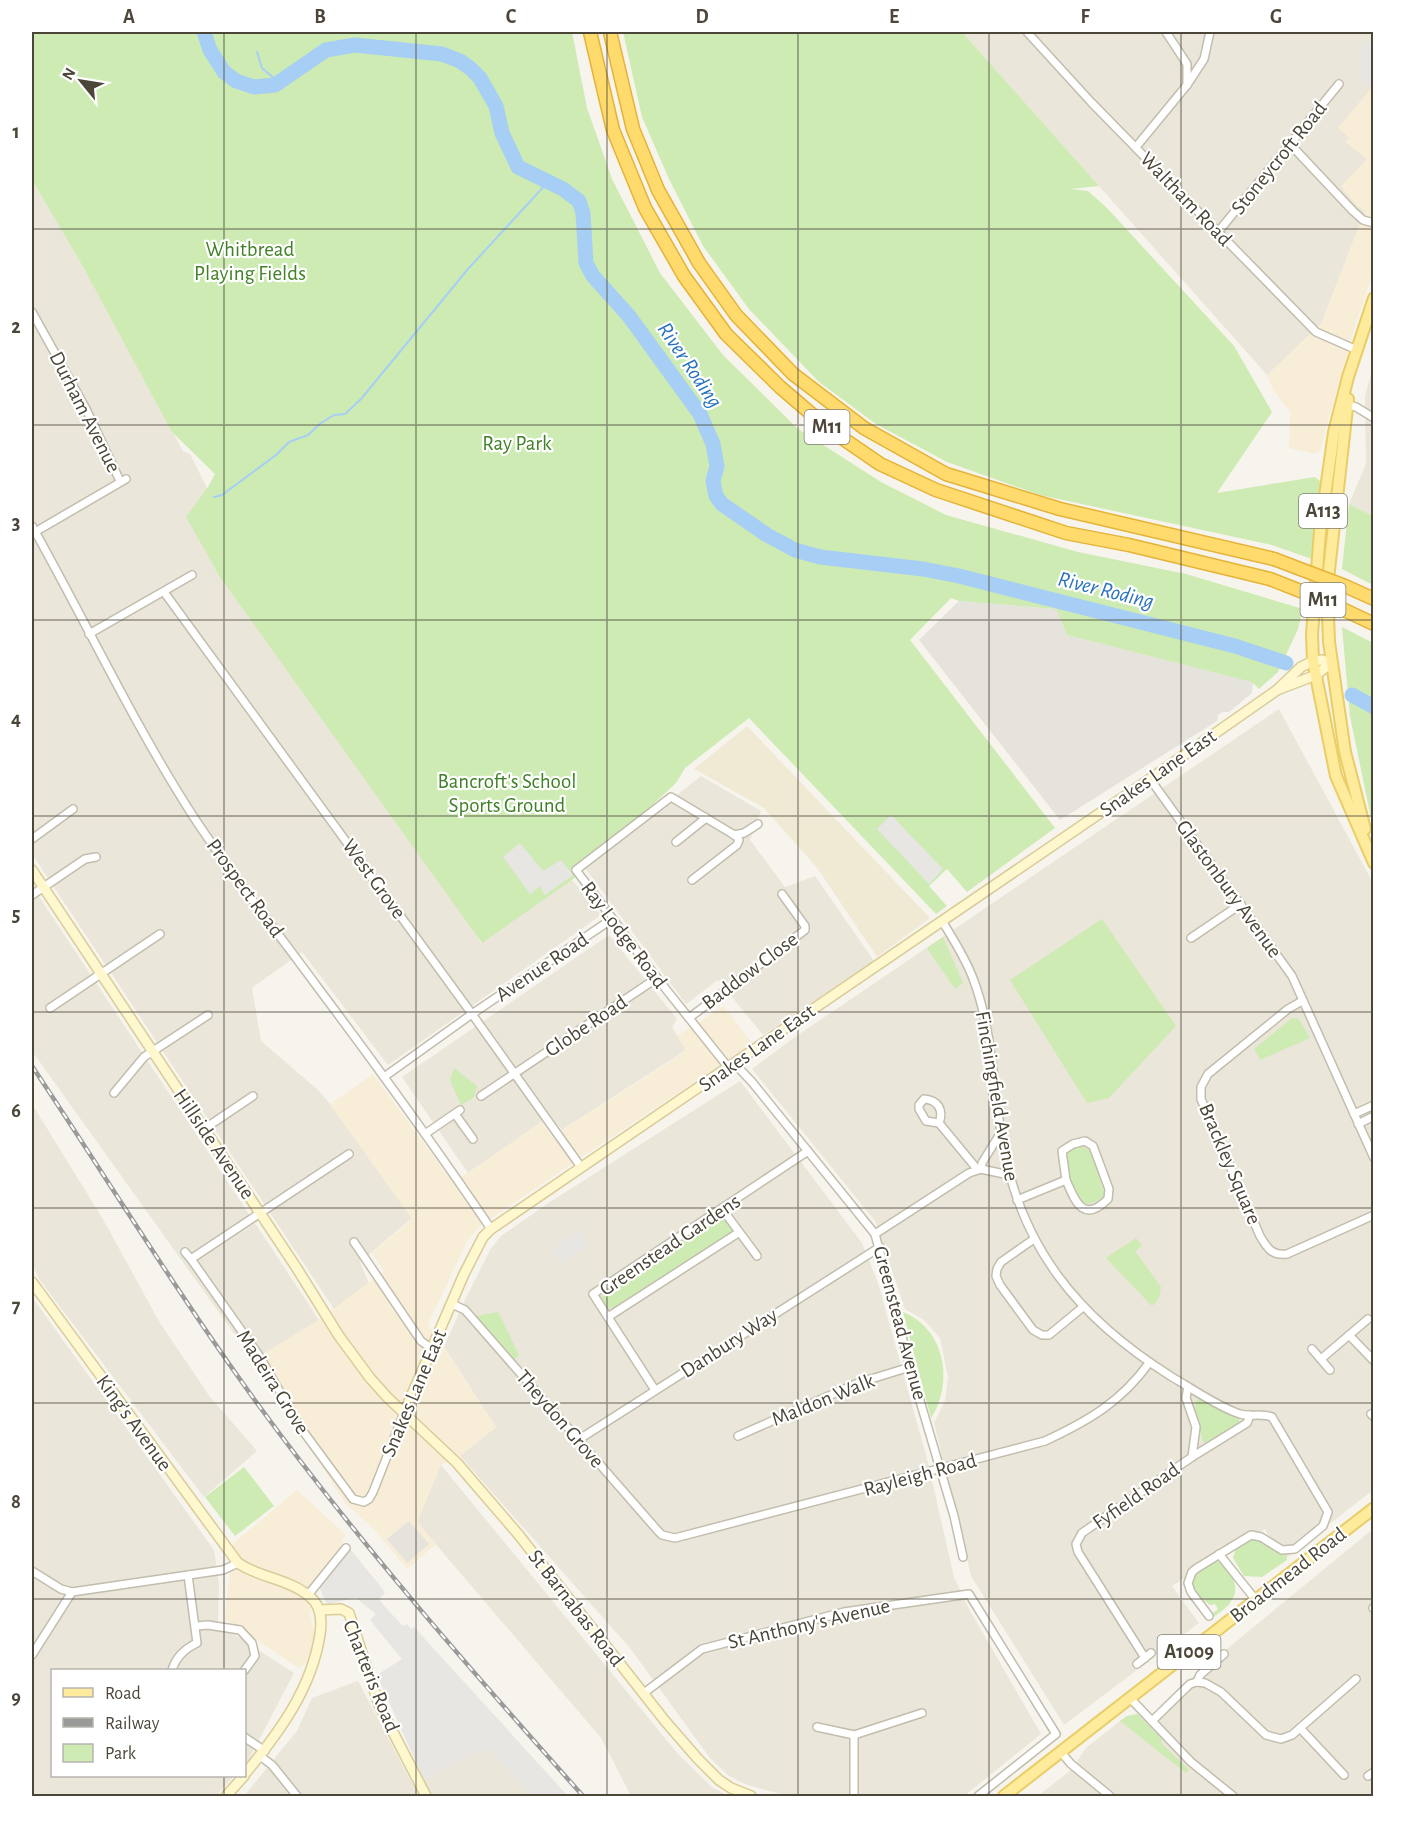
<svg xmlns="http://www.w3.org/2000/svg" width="1405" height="1828" font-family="'Alegreya Sans',sans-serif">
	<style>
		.residential { fill: #eae6d9 }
		.commercial { fill: #f8edd7 }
		.industrial { fill: #e6e3dd }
		.education { fill: #f0ead5 }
		.green { fill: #cdebb3 }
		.parking { fill: #e8e6e3 }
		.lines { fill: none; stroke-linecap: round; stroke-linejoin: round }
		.stream { stroke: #a7cef4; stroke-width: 2 }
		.river { stroke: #a7cef4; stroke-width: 15 }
		.street-casing { stroke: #c2bdad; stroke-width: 10 }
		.secondary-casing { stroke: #d8cc9a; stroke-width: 12 }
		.primary-casing { stroke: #e9cd67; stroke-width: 14 }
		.highway-casing { stroke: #e4b338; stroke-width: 15 }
		.street { stroke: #fff; stroke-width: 7 }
		.secondary { stroke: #fff7cd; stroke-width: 9 }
		.primary { stroke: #ffeb9c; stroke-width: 10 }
		.highway { stroke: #ffdb6e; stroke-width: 12 }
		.rail-casing { stroke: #9a9a9a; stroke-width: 4.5 }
		.rail { stroke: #fff; stroke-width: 2; stroke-dasharray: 7; stroke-linecap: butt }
		.highway-bridge-casing { stroke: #e4b338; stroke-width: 15; stroke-linecap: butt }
		.highway-bridge { stroke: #ffdb6e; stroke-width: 12 }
		.grid { fill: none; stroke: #4b4638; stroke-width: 1.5; stroke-opacity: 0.55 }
		.labels { text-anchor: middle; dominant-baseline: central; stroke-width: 4.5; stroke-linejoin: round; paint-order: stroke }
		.shield { fill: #fff; stroke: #817e74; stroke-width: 1.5 }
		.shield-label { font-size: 20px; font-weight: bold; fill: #4b4638 }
		.street-label { font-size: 21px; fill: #4b4638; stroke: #fff }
		.park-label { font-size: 21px; fill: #428128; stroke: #fff }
		.water-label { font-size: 22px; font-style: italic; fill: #2b73be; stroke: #fff }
		.neatline { fill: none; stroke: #4b4638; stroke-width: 2 }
		.grid-label { font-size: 20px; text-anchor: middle; font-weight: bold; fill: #4b4638 }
	</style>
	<rect width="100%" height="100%" fill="#f6f4ec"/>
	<g class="residential">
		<polygon points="962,32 1373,32 1373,42 1361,43 1372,87 1349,139 1346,142 1367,159 1365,211 1321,324 1267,375"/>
		<polygon points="32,180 82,265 183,451 190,454 212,498 481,943 572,880 601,915 388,1065 302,952 252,988 261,1041 319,1091 330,1104 412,1218 360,1262 369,1284 334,1309 32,854"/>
		<polygon points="1373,367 1373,516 1349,504 1366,464 1365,396"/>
		<polygon points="1279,709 1373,883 1373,1490 1282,1561 1265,1529 1172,1586 1199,1623 1064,1725 971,1576 934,1423 945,1401 948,1377 940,1338 924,1320 905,1309 875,1221 752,1069 795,1037"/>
		<polygon points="701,776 761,811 750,840 785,887 815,876 874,961 763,1035 718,980 686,1004 585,868"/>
		<polygon points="32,886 319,1320 253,1360 32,1051"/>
		<polygon points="609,935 677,1019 672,1027 686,1050 562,1130 550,1116 468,1173 402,1077"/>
		<polygon points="740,1081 862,1243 878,1283 927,1459 954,1577 969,1609 1041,1734 964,1796 788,1796 747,1785 729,1776 710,1758 630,1648 460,1456 496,1427 444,1347 465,1300 490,1250 501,1236 550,1202"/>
		<polygon points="32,1104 104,1221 160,1323 210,1397 257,1451 204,1497 39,1279 32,1264"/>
		<polygon points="32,1297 214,1550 219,1583 218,1624 294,1673 249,1759 245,1764 244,1670 52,1670 52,1776 234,1776 216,1796 32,1796"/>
		<polygon points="441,1465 678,1754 713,1788 729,1796 631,1796 601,1738 417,1522"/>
		<polygon points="1373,1529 1373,1796 1038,1796 1072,1769 1086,1748 1120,1721 1137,1714 1152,1715 1189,1680"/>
		<polygon points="358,1681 413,1785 488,1748 531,1796 244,1796 297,1731 312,1698"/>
	</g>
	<g class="commercial">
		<polygon points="1373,42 1373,272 1352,335 1320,450 1315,454 1289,448 1290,412 1273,390 1267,375 1321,324 1365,211 1357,206 1341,186 1367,159 1346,142 1349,138 1338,128 1372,87 1360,81 1361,43"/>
		<polygon points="724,1006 752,1043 481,1225 468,1240 428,1324 496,1427 460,1456 441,1465 417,1522 436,1544 407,1569 375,1530 346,1504 253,1360 319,1320 384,1271 372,1253 412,1219 330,1104 373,1074 453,1183 542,1122 552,1137 686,1051 677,1036"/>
		<polygon points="297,1490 345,1534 336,1558 314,1584 310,1614 316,1639 311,1660 299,1668 225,1619 233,1544"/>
	</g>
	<g class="industrial">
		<polygon points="959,601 1056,609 1067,635 1253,682 1252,693 1229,712 1223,712 1218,715 1217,721 1060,820 919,640"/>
		<polygon points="409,1521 429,1544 407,1563 387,1539"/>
	</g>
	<polygon class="education" points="747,726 930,918 877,957 818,869 764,808 694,769"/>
	<g class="green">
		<polygon points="32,32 572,32 587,108 612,179 660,273 723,355 797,428 881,482 946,515 1078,552 1186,574 1303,609 1298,629 1278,672 1259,689 1252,682 1067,635 1056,609 959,601 951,598 910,640 1055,828 967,892 947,869 929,886 947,906 936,914 749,718 685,768 676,783 572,880 482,943 220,577 186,517 208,487 215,474 172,432 82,265 32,180"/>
		<polygon points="623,32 962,32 1099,186 1070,189 1088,191 1107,208 1234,346 1272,412 1217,493 1315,477 1321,482 1312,559 1272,545 1040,495 947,462 876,424 819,382 749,309 703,246 669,179 642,117"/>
		<polygon points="1349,504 1373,516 1373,585 1342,569"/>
		<polygon points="1342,627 1373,643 1373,828 1350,716"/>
		<polygon points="1102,919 1176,1026 1109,1098 1087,1103 1010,980"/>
		<polygon points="943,937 963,983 955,989 927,948"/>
		<polygon points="1292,1018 1299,1019 1310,1038 1260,1060 1254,1049"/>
		<polygon points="454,1068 477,1086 474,1097 461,1105 450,1080"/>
		<path d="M1082 1146 1091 1152 1105 1195 1103 1199 1085 1205C1072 1196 1069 1172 1065 1157L1066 1152Z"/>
		<polygon points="722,1212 734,1232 614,1309 609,1308 601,1297 606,1288"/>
		<polygon points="1136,1238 1142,1246 1135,1251 1161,1287 1159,1298 1152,1306 1106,1258"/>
		<polygon points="498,1312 519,1355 514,1360 476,1316"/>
		<path d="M903 1312C945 1329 954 1382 931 1418Z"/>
		<polygon points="1200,1399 1205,1399 1236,1416 1239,1419 1239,1423 1211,1443 1203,1442 1195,1410 1196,1401"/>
		<polygon points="244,1467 274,1506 235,1536 205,1497"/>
		<polygon points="1250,1540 1260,1540 1274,1551 1287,1556 1287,1560 1262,1577 1244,1576 1233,1558 1236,1549"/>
		<path d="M1215 1561 1224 1563C1226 1569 1230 1573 1233 1579 1242 1597 1224 1610 1212 1618L1211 1615 1218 1609 1215 1604 1210 1605C1202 1600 1192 1588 1192 1578Z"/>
		<polygon points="1137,1714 1162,1739 1161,1743 1189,1770 1186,1773 1120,1721 1127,1716"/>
	</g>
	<g class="parking">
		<polygon points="1373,42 1374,86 1372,87 1360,81 1361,43"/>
		<polygon points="891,815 943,869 929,884 877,829"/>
		<polygon points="520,843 543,871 561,860 573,875 545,895 540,886 530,894 503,857"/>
		<polygon points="578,1231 588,1244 562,1264 552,1250"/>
		<polygon points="350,1549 381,1587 385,1593 379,1599 387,1609 403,1626 407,1624 411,1629 414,1627 568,1796 531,1796 488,1748 424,1780 377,1675 402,1659 370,1620 376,1614 356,1598 327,1604 319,1587"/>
	</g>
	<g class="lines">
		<g class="stream">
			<polyline points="257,52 262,68 276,80 277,83"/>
			<polyline points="214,497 222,495 276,455 289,442 308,435 321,423 334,415 345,414 361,399 468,269 547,183"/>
		</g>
		<g class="river">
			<polyline points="204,32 210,50 224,72 236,81 254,87 275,85 326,50 355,45 442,54 460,61 470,68 480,78 496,106 502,133 518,167 563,189 579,201 583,213 586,263 593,276 629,316 700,414 713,444 717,466 713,481 716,496 722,504 767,535 795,550 820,557 923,569 959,576 1235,646 1286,663"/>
			<polyline points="1352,695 1374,707"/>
		</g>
		<defs>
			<g id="street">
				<polyline points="1027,32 1091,102 1316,332 1357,350"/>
				<polyline points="1166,32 1187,64 1187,85"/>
				<polyline points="1290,144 1353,211 1363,220 1374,223"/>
				<polyline points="1136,147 1187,85 1204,59 1210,32"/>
				<polyline points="1218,232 1339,84"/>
				<polyline points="32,312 86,409 120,481"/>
				<polyline points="1344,404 1356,407 1374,418"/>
				<path d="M32 526C86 622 133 723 193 816 231 874 275 929 316 985 376 1065 435 1146 491 1229"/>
				<polyline points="35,532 126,479"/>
				<polyline points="164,592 472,1014 581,1167"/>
				<polyline points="89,634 192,575"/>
				<polyline points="1150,779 1292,976 1374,1158"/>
				<polyline points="734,835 744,833 758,824"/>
				<polyline points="32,839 73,809"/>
				<polyline points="676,842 706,818"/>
				<polyline points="692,880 737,845 739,840 736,836 671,797 576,870 657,978 728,1067"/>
				<polyline points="32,895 85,859 96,857"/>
				<path d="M942 921C954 940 967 961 974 981 992 1030 993 1083 1001 1133 1018 1246 1078 1318 1172 1377 1191 1388 1220 1408 1240 1414 1251 1417 1261 1413 1272 1417L1328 1512 1323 1526 1295 1549 1282 1550 1261 1537 1251 1535 1197 1568 1192 1572 1188 1583 1191 1592 1209 1616"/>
				<polyline points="1191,938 1241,904"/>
				<path d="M1302 1001 1288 1009 1208 1074 1201 1087V1099L1260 1236C1267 1248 1272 1256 1287 1254L1374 1215"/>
				<polyline points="50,1008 160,934"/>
				<polyline points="689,1018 805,930 805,926 782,894"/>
				<polyline points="734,1063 752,1082 875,1234 910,1367 954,1516 963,1557"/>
				<polyline points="384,1077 472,1014 612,919"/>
				<polyline points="114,1093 144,1057 208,1015"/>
				<polyline points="481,1096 657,978"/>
				<path d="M924 1099C938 1100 944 1110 939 1123L926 1121 919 1109V1105Z"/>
				<polyline points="455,1114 473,1139"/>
				<polyline points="1354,1114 1374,1105"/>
				<polyline points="939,1123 977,1169"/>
				<polyline points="1358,1124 1374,1116"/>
				<polyline points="204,1129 253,1096"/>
				<polyline points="425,1134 460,1110"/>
				<polyline points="349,1154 191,1259 260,1357 300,1427 353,1499 364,1502 369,1499 373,1492 404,1413"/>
				<polyline points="981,1169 1009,1175"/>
				<path d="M1017 1200 1066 1180 1062 1151 1073 1144 1085 1141 1093 1146 1109 1189 1108 1199C1083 1224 1075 1201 1066 1180"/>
				<path d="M722 1208C734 1226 745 1239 757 1256"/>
				<polyline points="875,1234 969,1173 981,1169 982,1163 998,1137 1001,1137"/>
				<polyline points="1034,1239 1001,1262 997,1269 996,1276 1000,1285 1033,1330 1042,1335 1049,1335 1083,1307"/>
				<polyline points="354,1242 421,1341 432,1349"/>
				<polyline points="185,1252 191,1259"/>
				<path d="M452 1304 465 1310 658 1531 662 1535 675 1538 1045 1441C1088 1421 1121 1402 1149 1363"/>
				<polyline points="608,1317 738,1233"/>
				<polyline points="1349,1335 1374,1361"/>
				<polyline points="1312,1349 1330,1370"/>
				<polyline points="1321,1359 1368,1319"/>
				<polyline points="655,1390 593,1294 808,1151"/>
				<polyline points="1371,1414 1374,1417"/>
				<polyline points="738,1436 858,1383 910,1367"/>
				<polyline points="578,1440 880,1247"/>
				<polyline points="1192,1457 1247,1423 1250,1415"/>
				<polyline points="1219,1554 1255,1599"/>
				<polyline points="32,1571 61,1589 72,1592"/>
				<polyline points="308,1595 346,1548"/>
				<polyline points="1373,1608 1374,1608"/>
				<polyline points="196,1626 208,1625 240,1630 252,1643 255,1656 244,1671"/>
				<polyline points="32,1655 72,1592 223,1570 238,1563"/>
				<polyline points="1145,1658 1078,1552 1076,1544 1082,1533 1192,1457 1196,1427 1186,1398 1188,1387"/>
				<polyline points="1137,1664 1151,1653"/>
				<path d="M172 1670C176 1657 184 1649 197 1643L188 1575"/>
				<polyline points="1197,1682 1205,1683 1221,1692 1266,1735 1281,1739 1292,1735 1356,1679"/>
				<polyline points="644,1693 702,1649 844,1612 969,1594 1056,1734 978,1796"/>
				<polyline points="1129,1697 1191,1762 1233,1796"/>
				<polyline points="1152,1721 1190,1684 1197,1682 1200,1675 1224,1654"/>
				<polyline points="817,1727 854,1735 922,1713"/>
				<polyline points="1300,1728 1344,1775"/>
				<polyline points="244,1737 265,1751"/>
				<polyline points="1060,1751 1071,1764 1110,1796"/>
				<polyline points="260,1756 272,1765 297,1796"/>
				<polyline points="1368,1776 1374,1772"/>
				<polyline points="854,1796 854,1735"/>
			</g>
			<g id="secondary">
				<polyline points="32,870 296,1267 339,1336 370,1378 388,1398 457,1463 518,1534 665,1721 698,1759 719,1780 731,1788 751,1796"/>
				<path d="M32 1282 238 1563C260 1578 289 1579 309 1596 321 1605 322 1621 320 1634 312 1689 278 1734 244 1775"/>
				<polyline points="404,1413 464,1274 483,1237 491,1229 1150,779 1277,690 1301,667 1313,661 1322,660 1331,663 1316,675 1277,690"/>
				<polyline points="319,1610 341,1609 349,1613 379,1705 426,1796"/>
				<polyline points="226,1796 244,1776"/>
			</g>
			<g id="primary">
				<polyline points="1374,298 1348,377 1334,432 1320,532 1312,634 1313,661 1336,776 1374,863"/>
				<polyline points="1348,399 1327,588 1329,642 1345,752 1365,829"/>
				<polyline points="1004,1796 1374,1508"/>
			</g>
			<g id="highway">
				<polyline points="590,32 613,130 645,208 684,276 726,334 780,387 829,429 880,464 936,490 1066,533 1129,545 1270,579"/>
				<polyline points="610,32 633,129 658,190 699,263 736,315 793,374 864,428 946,474 1060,509 1274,559"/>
			</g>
		</defs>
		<use href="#street" class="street-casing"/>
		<use href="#secondary" class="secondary-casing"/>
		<use href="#primary" class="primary-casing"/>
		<use href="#highway" class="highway-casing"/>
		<use href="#street" class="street"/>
		<use href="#secondary" class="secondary"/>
		<use href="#primary" class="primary"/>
		<use href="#highway" class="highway"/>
		<defs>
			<path id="rail" d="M32 1066C106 1177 176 1291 254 1399 355 1538 469 1668 583 1796"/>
		</defs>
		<use href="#rail" class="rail-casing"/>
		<use href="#rail" class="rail"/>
		<defs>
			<g id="highway-bridge">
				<polyline points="1274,559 1345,586 1374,599"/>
				<polyline points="1270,579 1321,599 1374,624"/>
			</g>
		</defs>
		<use href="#highway-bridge" class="highway-bridge-casing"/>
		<use href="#highway-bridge" class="highway-bridge"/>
	</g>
	<path class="grid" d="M224 32V1670M416 32V1796M607 32V1796M798 32V1796M989 32V1796M1181 32V1796M32 229H1374M32 425H1374M32 620H1374M32 816H1374M32 1012H1374M32 1208H1374M32 1403H1374M32 1599H1374M224 1776V1796"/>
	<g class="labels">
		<g class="shield">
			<rect x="804.5" y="410" width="45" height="34" rx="4.5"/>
			<rect x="1299" y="494" width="48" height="34" rx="4.5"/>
			<rect x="1300.5" y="583" width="45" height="34" rx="4.5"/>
			<rect x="1157.5" y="1635" width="63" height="34" rx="4.5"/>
		</g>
		<g class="shield-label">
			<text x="827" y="427">M11</text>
			<text x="1323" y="511">A113</text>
			<text x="1323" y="600">M11</text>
			<text x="1189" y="1652">A1009</text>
		</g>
		<g class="street-label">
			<text transform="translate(1279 158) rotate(-51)">Stoneycroft Road</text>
			<text transform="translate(1186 199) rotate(46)">Waltham Road</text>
			<text transform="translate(85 412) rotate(63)">Durham Avenue</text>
			<text transform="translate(1158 773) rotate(-35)">Snakes Lane East</text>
			<text transform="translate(374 879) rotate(54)">West Grove</text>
			<text transform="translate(245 888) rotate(54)">Prospect Road</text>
			<text transform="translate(1229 889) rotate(54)">Glastonbury Avenue</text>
			<text transform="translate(624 935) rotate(53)">Ray Lodge Road</text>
			<text transform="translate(542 967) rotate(-34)">Avenue Road</text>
			<text transform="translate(750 971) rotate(-37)">Baddow Close</text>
			<text transform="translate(586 1026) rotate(-34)">Globe Road</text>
			<text transform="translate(757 1048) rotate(-35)">Snakes Lane East</text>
			<text transform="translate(997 1096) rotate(80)">Finchingfield Avenue</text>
			<text transform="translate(214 1144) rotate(56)">Hillside Avenue</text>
			<text transform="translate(1230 1164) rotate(67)">Brackley Square</text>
			<text transform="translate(670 1245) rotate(-34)">Greenstead Gardens</text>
			<text transform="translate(900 1323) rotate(75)">Greenstead Avenue</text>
			<text transform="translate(729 1343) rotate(-33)">Danbury Way</text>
			<text transform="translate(273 1382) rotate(58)">Madeira Grove</text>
			<text transform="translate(414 1393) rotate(-67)">Snakes Lane East</text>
			<text transform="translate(823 1400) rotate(-22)">Maldon Walk</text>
			<text transform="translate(560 1419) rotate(49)">Theydon Grove</text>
			<text transform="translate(134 1423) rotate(54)">King's Avenue</text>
			<text transform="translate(920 1475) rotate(-15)">Rayleigh Road</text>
			<text transform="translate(1136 1496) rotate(-35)">Fyfield Road</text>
			<text transform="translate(1288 1575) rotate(-38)">Broadmead Road</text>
			<text transform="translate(576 1608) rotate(52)">St Barnabas Road</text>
			<text transform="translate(809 1624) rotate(-13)">St Anthony's Avenue</text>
			<text transform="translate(371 1676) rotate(68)">Charteris Road</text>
		</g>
		<g class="park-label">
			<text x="250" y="249">Whitbread<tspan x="250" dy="24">Playing Fields</tspan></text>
			<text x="517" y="443">Ray Park</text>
			<text x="507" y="781">Bancroft's School<tspan x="507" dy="24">Sports Ground</tspan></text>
		</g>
		<g class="water-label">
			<text transform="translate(690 365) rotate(56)">River Roding</text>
			<text transform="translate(1106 590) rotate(14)">River Roding</text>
		</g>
	</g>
	<rect width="1405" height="1828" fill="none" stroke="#ffffff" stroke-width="66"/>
	<rect x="51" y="1669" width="195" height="108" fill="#ffffff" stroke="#b7b5af" stroke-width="1.5"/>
	<rect x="63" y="1688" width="30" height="9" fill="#ffeb9c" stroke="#b7b5af" stroke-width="1.5"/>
	<text x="105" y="1699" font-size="18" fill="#4b4638">Road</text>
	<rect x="63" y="1718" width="30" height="9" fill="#9a9a9a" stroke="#b7b5af" stroke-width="1.5"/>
	<text x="105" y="1729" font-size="18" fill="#4b4638">Railway</text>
	<rect x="63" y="1744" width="30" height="18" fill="#cdebb3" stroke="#b7b5af" stroke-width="1.5"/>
	<text x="105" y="1759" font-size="18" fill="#4b4638">Park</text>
	<g transform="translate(81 81) rotate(300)" stroke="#ffffff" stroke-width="4.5" paint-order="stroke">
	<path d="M0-4.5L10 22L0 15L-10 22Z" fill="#4b4638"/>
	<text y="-9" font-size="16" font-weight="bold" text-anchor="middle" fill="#4b4638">N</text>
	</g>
	<rect x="33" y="33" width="1339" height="1762" class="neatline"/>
	<g class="grid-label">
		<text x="129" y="23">A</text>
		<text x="320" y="23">B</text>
		<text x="511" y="23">C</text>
		<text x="702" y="23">D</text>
		<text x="894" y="23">E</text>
		<text x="1085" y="23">F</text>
		<text x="1276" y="23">G</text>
		<text x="16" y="138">1</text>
		<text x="16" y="333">2</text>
		<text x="16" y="529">3</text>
		<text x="16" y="725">4</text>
		<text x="16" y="921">5</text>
		<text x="16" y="1117">6</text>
		<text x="16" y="1312">7</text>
		<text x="16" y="1508">8</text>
		<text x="16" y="1704">9</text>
	</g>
</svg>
